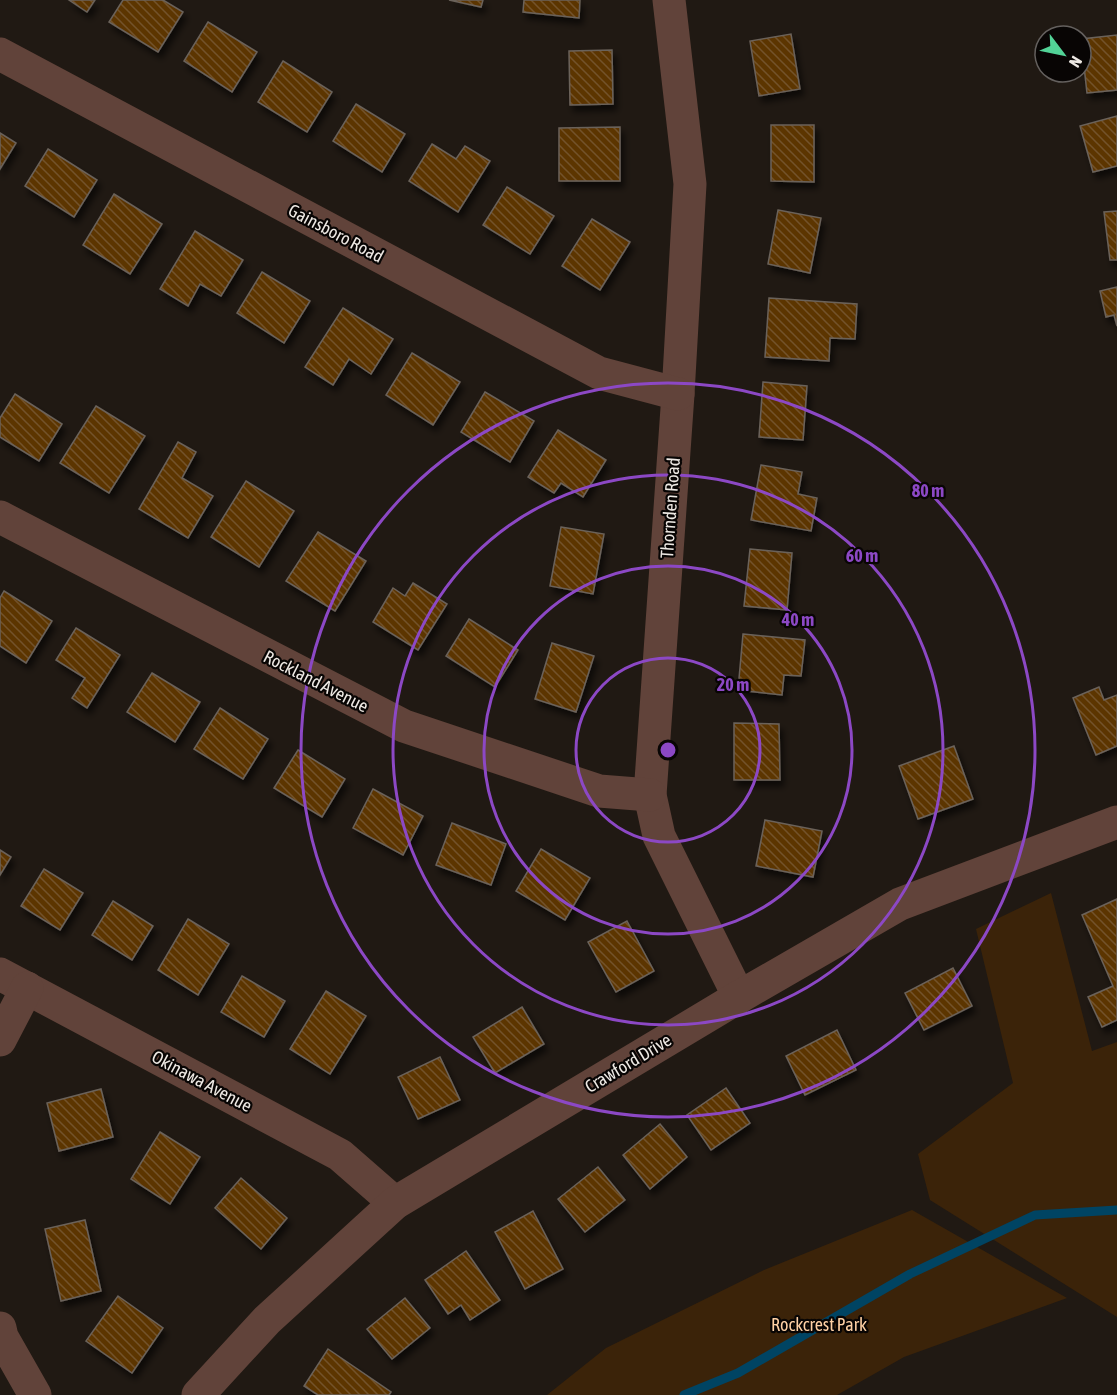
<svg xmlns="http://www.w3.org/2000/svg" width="1117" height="1395" font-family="'Asap Condensed',sans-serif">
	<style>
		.park { fill: #3b2309 }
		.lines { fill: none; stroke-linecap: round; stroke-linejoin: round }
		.stream { stroke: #004463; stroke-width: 9 }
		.building { fill: url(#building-back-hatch); stroke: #6b625a; stroke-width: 1.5; filter: url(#shadow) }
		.minor { stroke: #61433a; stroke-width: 33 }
		.ring { fill: none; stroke: #8c48c5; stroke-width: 3 }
		.labels { text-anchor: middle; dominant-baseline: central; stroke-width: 4.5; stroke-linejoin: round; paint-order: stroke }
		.street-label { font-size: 18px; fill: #eee9e4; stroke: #080504 }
		.park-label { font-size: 18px; fill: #ffd1a5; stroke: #080504 }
		.centre { fill: #8c48c5; stroke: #080504; stroke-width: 3 }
		.ring-label { font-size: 18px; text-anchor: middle; font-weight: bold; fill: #8c48c5; stroke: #080504; stroke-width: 4.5; stroke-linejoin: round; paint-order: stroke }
	</style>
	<defs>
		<pattern id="building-back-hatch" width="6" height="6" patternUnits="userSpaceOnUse" patternTransform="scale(1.5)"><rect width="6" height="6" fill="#5b3505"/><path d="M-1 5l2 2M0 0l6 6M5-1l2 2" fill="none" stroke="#735229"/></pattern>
		<filter id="shadow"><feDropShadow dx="3.5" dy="6" stdDeviation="3" flood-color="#0009"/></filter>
	</defs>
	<rect width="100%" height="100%" fill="#201913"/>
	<g class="park">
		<polygon points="1051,893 1092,1051 1117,1042 1117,1317 930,1200 918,1154 1013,1083 976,929"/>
		<polygon points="912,1210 1067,1298 904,1357 837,1395 547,1395 606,1348 764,1270"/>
	</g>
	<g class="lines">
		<polyline class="stream" points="684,1395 738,1373 910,1274 1035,1215 1117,1210"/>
	</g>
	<g class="building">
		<polygon points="69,0 95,0 87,12"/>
		<polygon points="123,0 163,0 183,12 158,52 109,22"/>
		<polygon points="449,0 483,0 481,7"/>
		<polygon points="524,0 580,0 579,18 523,12"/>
		<polygon points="208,22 257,52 232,92 184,61"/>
		<polygon points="791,34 800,89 759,96 750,41"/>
		<polygon points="1117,35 1117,90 1087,93 1081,39"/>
		<polygon points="612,50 613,104 570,105 569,51"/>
		<polygon points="283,61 332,92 307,132 258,102"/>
		<polygon points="356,104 405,134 382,172 333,141"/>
		<polygon points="1117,116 1117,166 1093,172 1080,126"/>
		<polygon points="771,125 814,125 814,182 771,181"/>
		<polygon points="620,127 620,181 559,181 559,128"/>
		<polygon points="0,133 16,143 0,169"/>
		<polygon points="432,144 456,159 465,146 490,161 458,212 409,181"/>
		<polygon points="48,149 97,180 74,217 25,186"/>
		<polygon points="507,187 554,216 530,254 483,225"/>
		<polygon points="114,194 162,224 130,274 83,245"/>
		<polygon points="778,210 821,218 810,273 768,264"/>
		<polygon points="1117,211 1117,260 1110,260 1104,212"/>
		<polygon points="592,219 630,242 600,290 562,266"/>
		<polygon points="195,231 243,260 221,296 200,284 188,306 160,289"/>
		<polygon points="262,272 310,301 284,343 237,313"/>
		<polygon points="1117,287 1117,326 1114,315 1106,317 1100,291"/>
		<polygon points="769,298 857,304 855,339 830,338 829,361 765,357"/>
		<polygon points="343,308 393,339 371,374 349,359 333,385 305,367"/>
		<polygon points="412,353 460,382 433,425 386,395"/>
		<polygon points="763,382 807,386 803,440 759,437"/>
		<polygon points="485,392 534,421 510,462 461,432"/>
		<polygon points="15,394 62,424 39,461 0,437 0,418"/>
		<polygon points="96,406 145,436 109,493 60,463"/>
		<polygon points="558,430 606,460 583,497 561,483 554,493 528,477"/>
		<polygon points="178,442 196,452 182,478 213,496 188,538 139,509"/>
		<polygon points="761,465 802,472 798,494 817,498 811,531 751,520"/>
		<polygon points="246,481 294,511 259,567 211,537"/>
		<polygon points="561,527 604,534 593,594 550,586"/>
		<polygon points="318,532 366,561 335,611 286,581"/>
		<polygon points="750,549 792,553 787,610 744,606"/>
		<polygon points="413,583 447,604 418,650 373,622 393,588 405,596"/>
		<polygon points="4,591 52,621 26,663 0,646 0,598"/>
		<polygon points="469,619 518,650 495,687 446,656"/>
		<polygon points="76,628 120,655 87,708 72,698 85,678 56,660"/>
		<polygon points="743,634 805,640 801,676 784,675 782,695 738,690"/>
		<polygon points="552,643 594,656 576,712 535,699"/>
		<polygon points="152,673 200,702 175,742 127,712"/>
		<polygon points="1099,687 1104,700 1117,695 1117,746 1096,755 1073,698"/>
		<polygon points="220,708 268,739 243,779 194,749"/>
		<polygon points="734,723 779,724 780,780 734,780"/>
		<polygon points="954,746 973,799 918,819 899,766"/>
		<polygon points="298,750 345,779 322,817 274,788"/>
		<polygon points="373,789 423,816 403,855 353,828"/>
		<polygon points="765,820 822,831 813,877 756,866"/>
		<polygon points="452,823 506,844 491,885 436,865"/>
		<polygon points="541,849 590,878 565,920 516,891"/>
		<polygon points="0,850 11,857 0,875"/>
		<polygon points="44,869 83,893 60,930 21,906"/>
		<polygon points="1117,899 1117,1020 1102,1027 1088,997 1113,986 1082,915"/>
		<polygon points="113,901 153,926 132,960 92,935"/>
		<polygon points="188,919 229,944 198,995 158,970"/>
		<polygon points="627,921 654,971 616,992 588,942"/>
		<polygon points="953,968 972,1006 924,1030 905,993"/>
		<polygon points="242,976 285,1001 264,1037 221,1012"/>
		<polygon points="326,991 366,1016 330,1074 290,1049"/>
		<polygon points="522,1007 544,1044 495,1073 473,1037"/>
		<polygon points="837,1030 856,1070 805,1095 786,1056"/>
		<polygon points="440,1057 460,1100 418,1119 398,1077"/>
		<polygon points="726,1088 750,1123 711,1150 687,1115"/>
		<polygon points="101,1089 113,1137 59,1151 47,1103"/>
		<polygon points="660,1124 687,1157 650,1189 623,1155"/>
		<polygon points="160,1132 200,1157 170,1204 131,1179"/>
		<polygon points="598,1167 625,1200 585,1232 558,1199"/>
		<polygon points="241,1178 287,1218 261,1249 215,1208"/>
		<polygon points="533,1211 563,1269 525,1289 495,1232"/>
		<polygon points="85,1220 101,1291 61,1301 45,1229"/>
		<polygon points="466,1251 500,1300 470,1320 461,1305 448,1314 425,1280"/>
		<polygon points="118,1296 163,1328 132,1373 86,1341"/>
		<polygon points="405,1298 430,1328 392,1359 367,1329"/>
		<polygon points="328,1349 391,1392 389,1395 318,1395 304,1386"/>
	</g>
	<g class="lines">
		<g class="minor">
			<polyline points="669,0 690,184 678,394 650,795 659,836 739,997"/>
			<polyline points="0,54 599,373 678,394"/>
			<polyline points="0,517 404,726 599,791 650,795"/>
			<polyline points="0,974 340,1155 395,1203"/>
			<polyline points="0,1040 27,988"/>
			<polyline points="0,1328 2,1337 35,1395"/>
			<polyline points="198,1395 267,1320 395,1203 739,997 900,904 1117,822"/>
		</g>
	</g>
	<g class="ring">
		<circle cx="668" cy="750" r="92"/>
		<circle cx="668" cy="750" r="184"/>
		<circle cx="668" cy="750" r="275"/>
		<circle cx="668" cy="750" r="367"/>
	</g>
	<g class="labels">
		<g class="street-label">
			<text transform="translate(336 233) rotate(28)">Gainsboro Road</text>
			<text transform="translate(670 508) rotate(-86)">Thornden Road</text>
			<text transform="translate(316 681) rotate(27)">Rockland Avenue</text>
			<text transform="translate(628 1063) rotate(-31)">Crawford Drive</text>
			<text transform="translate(202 1081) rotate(28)">Okinawa Avenue</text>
		</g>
		<g class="park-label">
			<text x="819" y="1324">Rockcrest Park</text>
		</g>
	</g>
	<circle cx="668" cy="750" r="9" class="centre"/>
	<g class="ring-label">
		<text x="928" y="497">80 m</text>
		<text x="862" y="562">60 m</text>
		<text x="798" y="626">40 m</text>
		<text x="733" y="691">20 m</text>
	</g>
	<g transform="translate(1063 54) rotate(122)"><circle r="28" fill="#080504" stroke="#64605e" stroke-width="1.5"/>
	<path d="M0-4.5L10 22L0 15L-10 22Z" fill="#52d397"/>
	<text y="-9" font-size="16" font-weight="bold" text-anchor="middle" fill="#eee9e4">N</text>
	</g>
</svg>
